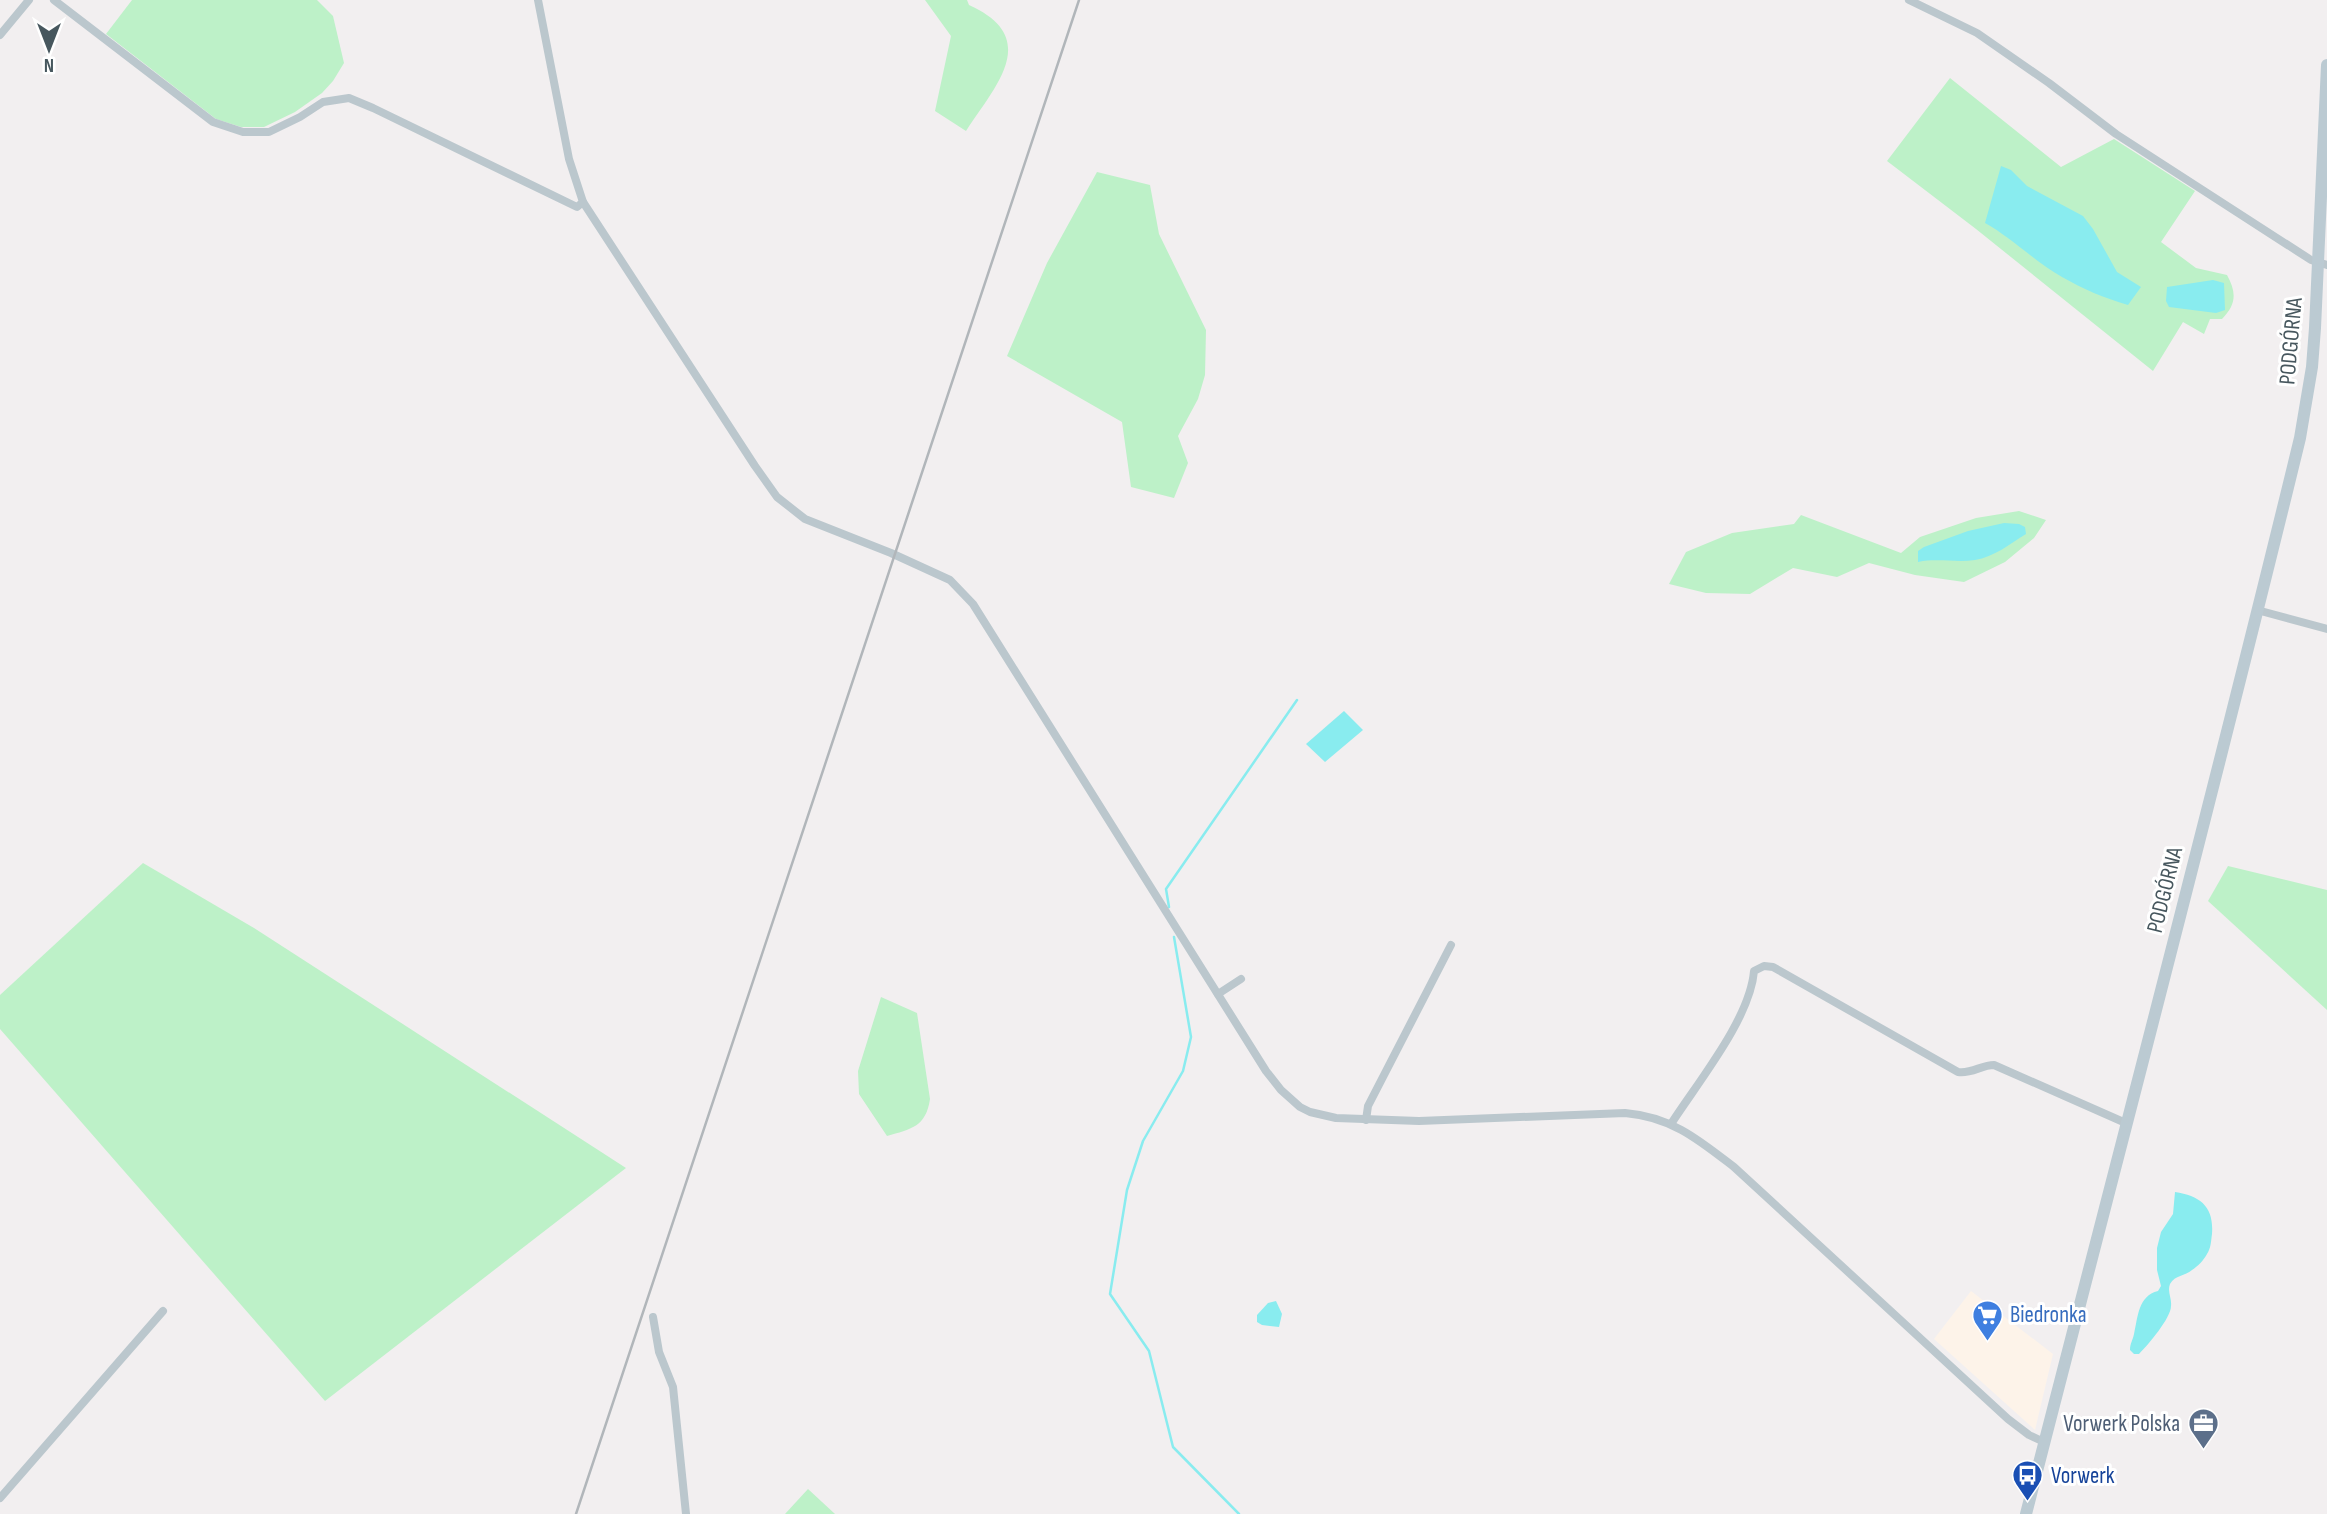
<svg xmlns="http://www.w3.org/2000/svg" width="2327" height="1514" font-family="'Sofia Sans Condensed',sans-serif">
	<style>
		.commercial { fill: #fdf3e9 }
		.green { fill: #bdf1c8 }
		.water { fill: #89ecef }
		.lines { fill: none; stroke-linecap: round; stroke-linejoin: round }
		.stream { stroke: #89ecef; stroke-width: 2.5 }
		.street { stroke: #bbc7cd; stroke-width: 8 }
		.secondary { stroke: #bbcad2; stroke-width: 12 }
		.rail { stroke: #b1b6ba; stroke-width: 2.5 }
		.labels { text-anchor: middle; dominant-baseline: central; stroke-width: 6; stroke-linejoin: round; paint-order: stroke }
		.street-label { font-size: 23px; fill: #47575e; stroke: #fff }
		.shop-label { font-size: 23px; fill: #366cbe; stroke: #fff; text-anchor: start }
		.service-label { font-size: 23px; fill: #4e5e75; stroke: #fff; text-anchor: end }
		.transit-label { font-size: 23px; fill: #164399; stroke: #fff; text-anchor: start }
	</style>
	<rect width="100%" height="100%" fill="#f2eff0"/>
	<polygon class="commercial" points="1971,1291 2053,1354 2035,1430 1934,1339"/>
	<g class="green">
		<polygon points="132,0 317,0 333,16 344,63 333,81 322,93 295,112 264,127 241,127 216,119 106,34"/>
		<path d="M925 0H967L969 5C1042 38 996 85 966 131L935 111 951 36Z"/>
		<path d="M1950 78 2061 167 2114 139 2195 191 2161 242 2196 268 2227 275C2237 293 2236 305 2222 319H2210L2204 334 2183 322 2153 371 1976 229 1887 161Z"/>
		<polygon points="1097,172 1150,185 1159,234 1206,330 1205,375 1198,399 1178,436 1188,463 1174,498 1131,487 1122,422 1007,356 1047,263"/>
		<polygon points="2019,511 2046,520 2034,538 2005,562 1964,582 1915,575 1869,563 1837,577 1793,568 1750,594 1706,593 1669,584 1686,552 1732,533 1794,524 1801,515 1901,553 1920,537 1976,518"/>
		<polygon points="143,863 254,928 626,1168 325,1401 0,1029 0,995"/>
		<polygon points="2228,866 2327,890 2327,1010 2208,901"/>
		<path d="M881 997 917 1013 930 1099C926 1127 911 1129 887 1136L859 1094 858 1071Z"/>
		<polygon points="808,1489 835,1514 785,1514"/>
	</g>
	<g class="water">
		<path d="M2001 166 2011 170 2027 186 2083 216 2093 229 2117 272 2141 287 2128 305C2104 298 2083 289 2062 277 2034 261 2012 238 1985 223Z"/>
		<polygon points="2213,280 2224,283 2225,310 2216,313 2169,307 2166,301 2167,287"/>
		<path d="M2004 523 2019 524 2025 527 2026 534C2010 544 1994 557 1975 560 1957 563 1938 558 1918 562V551L1924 547 1968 531Z"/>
		<polygon points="1344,711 1363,730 1325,762 1306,744"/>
		<path d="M2175 1192C2201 1196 2214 1207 2212 1234 2211 1241 2211 1248 2207 1254 2204 1260 2197 1267 2192 1270 2185 1276 2175 1275 2170 1284 2167 1292 2172 1298 2171 1306 2171 1318 2148 1345 2139 1354H2134L2130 1350C2130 1343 2133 1340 2134 1334 2138 1317 2138 1296 2158 1291L2161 1286 2157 1270V1248L2161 1232 2173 1214Z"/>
		<polygon points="1276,1301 1282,1314 1279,1327 1262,1325 1257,1322 1257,1315 1268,1303"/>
	</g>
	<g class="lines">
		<g class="stream">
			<polyline points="1169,907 1166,889 1297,700"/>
			<polyline points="1174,937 1191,1037 1183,1071 1143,1141 1127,1190 1110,1294 1149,1351 1173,1447 1239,1514"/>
		</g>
		<g class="street">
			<polyline points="54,0 213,122 243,132 269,132 300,117 323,102 349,98 373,108 577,207 583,202"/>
			<path d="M538 0 569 159 583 202 755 466 777 497 805 519 891 553 950 580 973 604 1266 1071 1281 1090 1300 1107 1310 1112 1336 1118 1419 1121 1625 1113C1672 1117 1699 1140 1734 1167L2008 1419 2029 1435 2044 1442"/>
			<polyline points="1909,0 1977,33 2049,83 2116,134 2311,260 2327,265"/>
			<polyline points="0,35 29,0"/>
			<polyline points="2257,610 2327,629"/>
			<polyline points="1218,994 1241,979"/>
			<polyline points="1366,1120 1368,1106 1451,945"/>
			<path d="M1671 1124C1698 1082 1750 1019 1754 971L1764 966 1773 967 1958 1072C1972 1074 1981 1065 1994 1065L2128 1124"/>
			<polyline points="653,1317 659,1352 673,1387 686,1514"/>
			<polyline points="0,1498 163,1311"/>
		</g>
		<path class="secondary" d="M2026 1514C2118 1155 2213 797 2300 438L2312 367 2315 328 2327 65"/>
		<polyline class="rail" points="576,1514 1079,0"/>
	</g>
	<defs>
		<symbol id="supermarket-pin" viewBox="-11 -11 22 30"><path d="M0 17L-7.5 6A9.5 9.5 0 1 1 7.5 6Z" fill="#3f7fe0" stroke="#fff"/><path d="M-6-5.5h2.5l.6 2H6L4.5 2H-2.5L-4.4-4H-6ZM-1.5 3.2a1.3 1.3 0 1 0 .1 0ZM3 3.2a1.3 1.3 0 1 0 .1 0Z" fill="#fff"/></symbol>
		<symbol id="office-pin" viewBox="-11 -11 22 30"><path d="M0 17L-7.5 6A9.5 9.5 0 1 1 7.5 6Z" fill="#5c6f8a" stroke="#fff"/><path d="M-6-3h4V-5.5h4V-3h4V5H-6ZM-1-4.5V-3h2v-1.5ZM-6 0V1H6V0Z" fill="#fff"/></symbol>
		<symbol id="bus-pin" viewBox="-11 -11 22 30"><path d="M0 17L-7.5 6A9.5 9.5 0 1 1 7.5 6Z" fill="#1a4fb4" stroke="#fff"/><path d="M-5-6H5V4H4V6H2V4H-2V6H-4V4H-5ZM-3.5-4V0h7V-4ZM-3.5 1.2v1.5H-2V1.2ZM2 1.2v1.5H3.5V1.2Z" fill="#fff"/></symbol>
	</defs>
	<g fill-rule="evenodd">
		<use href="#supermarket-pin" x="1970" y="1298" width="35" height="47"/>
		<use href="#office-pin" x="2186" y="1406" width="35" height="47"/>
		<use href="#bus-pin" x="2010" y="1458" width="35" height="47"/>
	</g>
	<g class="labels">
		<g class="street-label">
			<text transform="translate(2291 341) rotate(-85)">PODGÓRNA</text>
			<text transform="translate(2165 890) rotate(-76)">PODGÓRNA</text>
		</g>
		<g class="shop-label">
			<text x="2010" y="1315">Biedronka</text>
		</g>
		<g class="service-label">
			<text x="2180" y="1424">Vorwerk Polska</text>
		</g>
		<g class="transit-label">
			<text x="2051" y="1476">Vorwerk</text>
		</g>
	</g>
	<g transform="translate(49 49) rotate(180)" stroke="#ffffff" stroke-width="5" paint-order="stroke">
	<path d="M0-5L12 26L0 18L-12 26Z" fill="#47575e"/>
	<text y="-10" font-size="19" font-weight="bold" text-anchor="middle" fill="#47575e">N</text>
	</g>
</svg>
